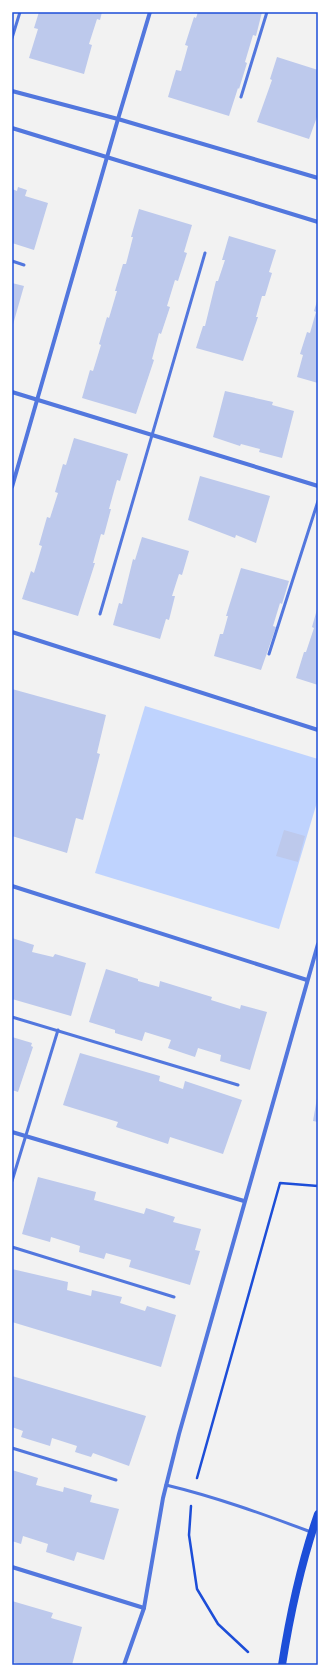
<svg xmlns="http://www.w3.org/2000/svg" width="330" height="1677" font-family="'IBM Plex Sans',sans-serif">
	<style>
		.water { fill: #bfd3fe }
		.building { fill: #bdc9ec }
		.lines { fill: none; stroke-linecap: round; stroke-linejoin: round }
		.path { stroke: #1d4ed8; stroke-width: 2.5 }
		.service { stroke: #5277de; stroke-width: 3 }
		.minor { stroke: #5277de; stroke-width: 4 }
		.secondary { stroke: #1d4ed8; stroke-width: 8 }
		.neatline { fill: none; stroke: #1d4ed8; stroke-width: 1.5 }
	</style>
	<rect width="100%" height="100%" fill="#f2f2f2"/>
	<polygon class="water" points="145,706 318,759 318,799 279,929 95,873"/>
	<g class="building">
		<polygon points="39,12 102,12 100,20 97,19 89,44 92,45 84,74 29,58 38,29 34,28"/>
		<polygon points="198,12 262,12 256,36 253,35 245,62 247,63 239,89 238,88 229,116 168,97 176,70 181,71 188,46 185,45 194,17 196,18"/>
		<polygon points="277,57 318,70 318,114 309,139 257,122 272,80 270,79"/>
		<polygon points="18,187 27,190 25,196 48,203 34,250 12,243 12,189 17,191"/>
		<polygon points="139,209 192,225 184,252 187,253 178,281 175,280 167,306 170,307 161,334 159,333 152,359 154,360 136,414 82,398 90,370 93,371 101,345 99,344 107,317 109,318 117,291 115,291 123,264 126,264 133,237 131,237"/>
		<polygon points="229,236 276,250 269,272 272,273 265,296 262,296 256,317 258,317 243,361 196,348 203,326 205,326 216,281 218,281 225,260 222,260"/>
		<polygon points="12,283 24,286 12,328"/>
		<polygon points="318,298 318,383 297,377 303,355 300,354 307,332 310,333 316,312 314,311"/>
		<polygon points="225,391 273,402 272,405 294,411 282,458 259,452 260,449 241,444 240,446 213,437"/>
		<polygon points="74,438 128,454 120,481 117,480 109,509 111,509 104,535 101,534 93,563 95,563 78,616 22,599 31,571 34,573 42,546 39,545 47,517 50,518 58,493 55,492 63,464 66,465"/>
		<polygon points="200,476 270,496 256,543 236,535 235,538 188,520"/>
		<polygon points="142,537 189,551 182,575 179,574 172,596 175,596 169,620 166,619 160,639 113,625 119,603 122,604 133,559 135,560"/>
		<polygon points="241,568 289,581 282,604 280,603 273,626 276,627 261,670 214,656 220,634 223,634 228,616 226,616"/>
		<polygon points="318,606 318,685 296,678 304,652 306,652 314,628 312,627"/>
		<polygon points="12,689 106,715 97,753 100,754 83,820 76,818 67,853 12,836"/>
		<polygon points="284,830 305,836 298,862 276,856"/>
		<polygon points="12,938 34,945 32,952 53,957 55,954 86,963 71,1016 12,999"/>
		<polygon points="106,969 138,979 138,981 159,987 160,981 212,997 211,1000 240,1009 241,1005 267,1012 250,1070 220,1061 221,1055 198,1048 195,1057 168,1048 171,1040 145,1032 142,1041 115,1033 115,1030 89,1022"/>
		<polygon points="12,1037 32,1043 31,1046 33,1047 18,1092 12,1090"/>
		<polygon points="80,1053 160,1076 159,1081 183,1089 185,1081 242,1100 223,1154 170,1137 168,1144 116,1127 118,1122 63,1105"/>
		<polygon points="317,1098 318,1098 318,1122 313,1121"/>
		<polygon points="38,1177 96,1192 94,1200 144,1214 146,1208 175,1217 173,1222 201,1229 195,1250 200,1251 190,1285 129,1267 131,1260 106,1253 104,1259 79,1252 80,1246 51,1237 50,1242 22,1234"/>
		<polygon points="12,1269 68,1282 67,1290 91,1296 92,1290 122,1297 120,1303 145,1311 147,1306 176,1315 161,1367 12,1322"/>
		<polygon points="12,1376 146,1416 129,1466 93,1453 91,1457 75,1452 77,1446 52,1438 50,1446 21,1437 23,1431 12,1427"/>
		<polygon points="12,1470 38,1478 36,1485 63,1492 64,1487 92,1495 90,1502 119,1509 104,1560 77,1552 74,1561 46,1552 48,1544 23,1536 21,1544 12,1541"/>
		<polygon points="12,1601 53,1613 51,1618 82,1627 72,1665 23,1665 12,1662"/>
	</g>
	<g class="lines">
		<g class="path">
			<polyline points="197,1478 280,1183 318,1186"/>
			<polyline points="191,1506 189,1535 197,1589 218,1624 248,1652"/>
		</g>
		<g class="service">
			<polyline points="12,38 20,12"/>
			<polyline points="241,97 267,12"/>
			<polyline points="12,261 24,265"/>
			<polyline points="100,614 205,253"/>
			<polyline points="269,654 318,501"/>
			<polyline points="12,1017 238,1085"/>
			<polyline points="12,1181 58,1030"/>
			<polyline points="12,1247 174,1297"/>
			<polyline points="12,1448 116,1480"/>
			<path d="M166 1485C216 1497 263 1514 311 1532"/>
		</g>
		<g class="minor">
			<polyline points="12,91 118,119 318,178"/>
			<polyline points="12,128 318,222"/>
			<polyline points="12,392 318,486"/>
			<polyline points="12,487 118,119 150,12"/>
			<polyline points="12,632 318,730"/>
			<polyline points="12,886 307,980"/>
			<polyline points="12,1132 244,1201"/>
			<polyline points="12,1567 144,1608"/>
			<polyline points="124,1665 144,1608 163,1498 179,1434 318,944"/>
		</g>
		<path class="secondary" d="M282 1665C290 1614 301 1563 318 1514"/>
	</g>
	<rect width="330" height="1677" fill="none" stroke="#ffffff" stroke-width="26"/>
	<rect x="13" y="13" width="304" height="1651" class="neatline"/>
</svg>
